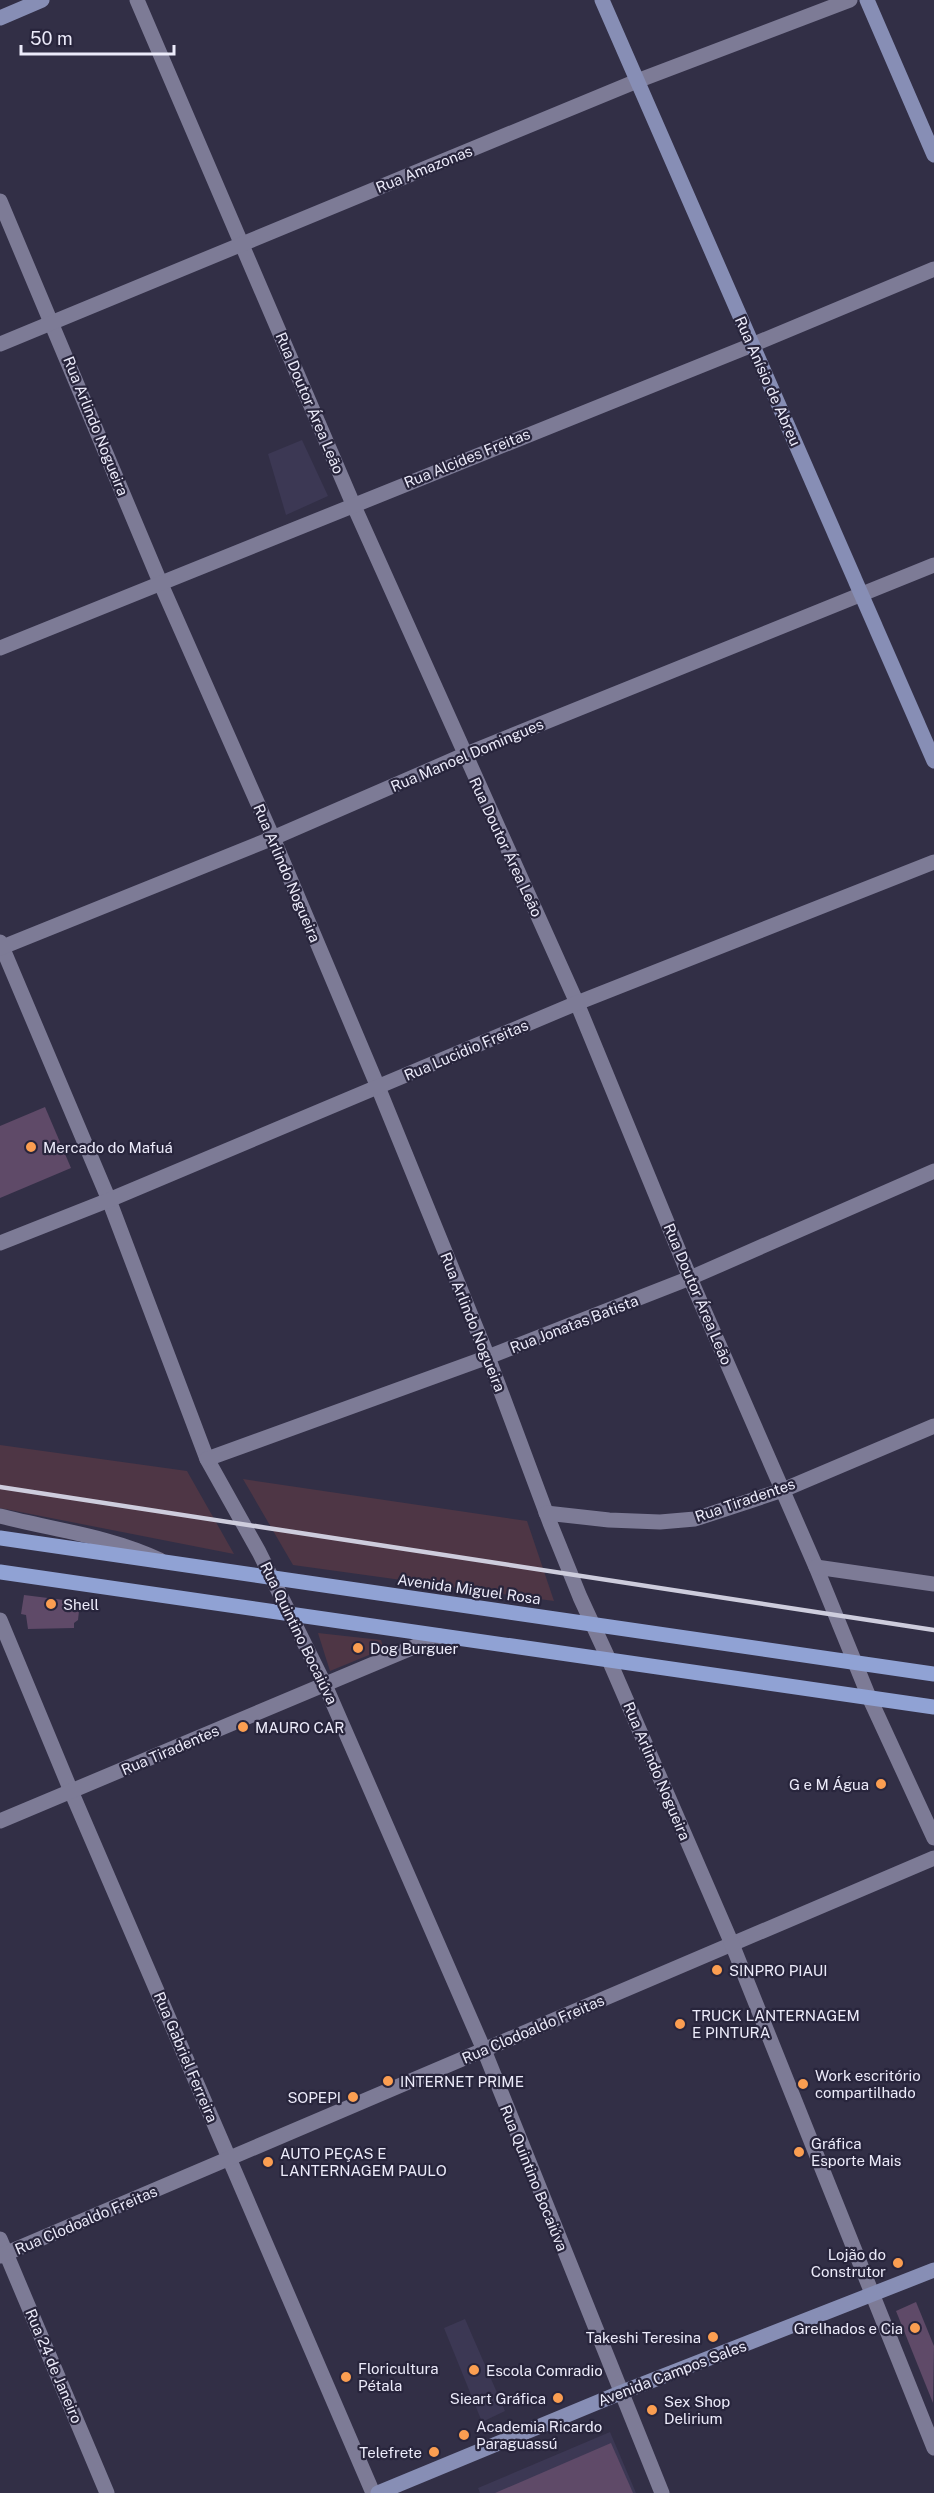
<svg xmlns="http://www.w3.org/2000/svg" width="934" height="2493" font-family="'Public Sans',sans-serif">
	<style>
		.built { fill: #3c3854 }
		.green { fill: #4e3645 }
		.building { fill: #5f4a68 }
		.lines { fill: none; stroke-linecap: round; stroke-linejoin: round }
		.minor { stroke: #7d7b96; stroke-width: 15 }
		.tertiary { stroke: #7d7b96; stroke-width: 15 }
		.secondary { stroke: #878eb5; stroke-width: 15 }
		.primary { stroke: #90a2d4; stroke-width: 15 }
		.rail { stroke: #cecddd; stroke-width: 4.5 }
		.poi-dot { fill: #fb9e51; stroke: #28253c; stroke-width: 2 }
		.labels { text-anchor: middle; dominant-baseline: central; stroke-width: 4.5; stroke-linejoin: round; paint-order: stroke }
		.street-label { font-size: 15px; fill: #ecebfa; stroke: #28253c }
		.poi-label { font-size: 15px; fill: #ecebfa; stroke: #28253c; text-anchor: start }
	</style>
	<rect width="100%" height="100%" fill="#322f46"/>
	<g class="built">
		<polygon points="302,440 328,496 286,515 268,454"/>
		<polygon points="465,2319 505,2411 482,2422 444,2328"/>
		<polygon points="610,2432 636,2493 480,2493 478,2488"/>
	</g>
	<g class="green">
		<polygon points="0,1445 187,1471 234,1554 0,1508"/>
		<polygon points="243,1479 527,1521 554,1601 293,1565"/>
		<polygon points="318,1633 381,1640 383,1647 381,1650 330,1671"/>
	</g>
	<g class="building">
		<polygon points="45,1107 71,1168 0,1198 0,1126"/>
		<polygon points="24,1595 80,1602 78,1620 74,1623 74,1628 28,1629 26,1615 21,1614"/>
		<polygon points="916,2302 934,2346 933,2403 896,2311"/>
		<polygon points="611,2443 633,2493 495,2493"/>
	</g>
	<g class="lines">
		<g class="minor">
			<polyline points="137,0 353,504 577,1003 690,1278 816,1567 869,1697 934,1838"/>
			<polyline points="0,201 160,582 273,838 378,1087 488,1357 550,1523 580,1597 609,1660"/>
			<polyline points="0,344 637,81 850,0"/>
			<polyline points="0,648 752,345 934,269"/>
			<polyline points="0,942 109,1200 207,1459 259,1552 325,1685 484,2050 662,2493"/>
			<polyline points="0,948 273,838 464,755 934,565"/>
			<polyline points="0,1243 109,1200 577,1003 934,862"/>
			<polyline points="207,1459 488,1357 690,1278 934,1171"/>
			<polyline points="546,1513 609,1520 660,1522 695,1519 783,1490 934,1426"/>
			<polyline points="816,1567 934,1584"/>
			<polyline points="0,1620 71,1791 373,2493"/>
			<polyline points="0,1821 440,1636"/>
			<polyline points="0,2239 107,2493"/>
			<polyline points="0,2256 934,1858"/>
		</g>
		<g class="tertiary">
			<path d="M0 1516C54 1530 109 1536 160 1560"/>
			<polyline points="609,1660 732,1944 934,2448"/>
		</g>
		<g class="secondary">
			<polyline points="602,0 934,761"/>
			<polyline points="867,0 934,155"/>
			<polyline points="0,18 42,0"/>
			<polyline points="378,2493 620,2393 934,2270"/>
		</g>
		<g class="primary">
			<polyline points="0,1538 934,1674"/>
			<polyline points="0,1572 934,1707"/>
		</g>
		<polyline class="rail" points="0,1487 934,1630"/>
	</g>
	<g class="poi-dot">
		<circle cx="31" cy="1147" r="6"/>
		<circle cx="51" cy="1604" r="6"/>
		<circle cx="358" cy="1648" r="6"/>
		<circle cx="243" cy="1727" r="6"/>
		<circle cx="881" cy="1784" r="6"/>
		<circle cx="717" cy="1970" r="6"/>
		<circle cx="680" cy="2024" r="6"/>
		<circle cx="388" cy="2081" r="6"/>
		<circle cx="803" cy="2084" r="6"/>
		<circle cx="353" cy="2097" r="6"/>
		<circle cx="799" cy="2152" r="6"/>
		<circle cx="268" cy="2162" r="6"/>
		<circle cx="898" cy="2263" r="6"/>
		<circle cx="915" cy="2328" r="6"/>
		<circle cx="713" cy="2337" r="6"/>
		<circle cx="474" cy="2370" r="6"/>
		<circle cx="346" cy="2377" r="6"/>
		<circle cx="558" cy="2398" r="6"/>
		<circle cx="652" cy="2410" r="6"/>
		<circle cx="464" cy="2435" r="6"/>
		<circle cx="434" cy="2452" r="6"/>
	</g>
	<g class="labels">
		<g class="street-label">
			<text transform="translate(424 169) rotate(-22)">Rua Amazonas</text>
			<text transform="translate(768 381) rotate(66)">Rua Anísio de Abreu</text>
			<text transform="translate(310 403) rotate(67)">Rua Doutor Área Leão</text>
			<text transform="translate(96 426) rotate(68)">Rua Arlindo Nogueira</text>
			<text transform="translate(467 458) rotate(-22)">Rua Alcides Freitas</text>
			<text transform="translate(467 755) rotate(-23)">Rua Manoel Domingues</text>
			<text transform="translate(506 847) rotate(65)">Rua Doutor Área Leão</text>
			<text transform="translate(287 873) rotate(67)">Rua Arlindo Nogueira</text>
			<text transform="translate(466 1050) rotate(-23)">Rua Lucidio Freitas</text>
			<text transform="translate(698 1294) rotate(67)">Rua Doutor Área Leão</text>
			<text transform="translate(473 1322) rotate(68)">Rua Arlindo Nogueira</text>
			<text transform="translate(574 1324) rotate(-21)">Rua Jonatas Batista</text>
			<text transform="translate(745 1500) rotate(-19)">Rua Tiradentes</text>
			<text transform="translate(469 1589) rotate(8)">Avenida Miguel Rosa</text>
			<text transform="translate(299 1633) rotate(64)">Rua Quintino Bocaiúva</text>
			<text transform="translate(170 1750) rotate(-23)">Rua Tiradentes</text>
			<text transform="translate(657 1771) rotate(67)">Rua Arlindo Nogueira</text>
			<text transform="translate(533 2029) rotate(-23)">Rua Clodoaldo Freitas</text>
			<text transform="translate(186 2057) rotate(67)">Rua Gabriel Ferreira</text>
			<text transform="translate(534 2178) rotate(68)">Rua Quintino Bocaiúva</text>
			<text transform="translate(86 2220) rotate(-23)">Rua Clodoaldo Freitas</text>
			<text transform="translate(54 2366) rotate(67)">Rua 24 de Janeiro</text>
			<text transform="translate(672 2373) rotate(-21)">Avenida Campos Sales</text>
		</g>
		<g class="poi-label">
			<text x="43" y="1147">Mercado do Mafuá</text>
			<text x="63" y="1604">Shell</text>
			<text x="370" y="1648">Dog Burguer</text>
			<text x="255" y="1727">MAURO CAR</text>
			<text x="869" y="1784" text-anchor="end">G e M Água</text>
			<text x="729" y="1970">SINPRO PIAUI</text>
			<text x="692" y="2015">TRUCK LANTERNAGEM<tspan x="692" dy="17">E PINTURA</tspan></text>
			<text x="815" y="2075">Work escritório<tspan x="815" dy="17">compartilhado</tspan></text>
			<text x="400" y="2081">INTERNET PRIME</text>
			<text x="341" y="2097" text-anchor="end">SOPEPI</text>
			<text x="811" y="2143">Gráfica<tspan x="811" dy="17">Esporte Mais</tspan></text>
			<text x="280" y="2153">AUTO PEÇAS E<tspan x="280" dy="17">LANTERNAGEM PAULO</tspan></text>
			<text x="886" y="2254" text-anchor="end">Lojão do<tspan x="886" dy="17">Construtor</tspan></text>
			<text x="903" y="2328" text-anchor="end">Grelhados e Cia</text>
			<text x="701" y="2337" text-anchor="end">Takeshi Teresina</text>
			<text x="358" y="2368">Floricultura<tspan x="358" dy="17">Pétala</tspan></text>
			<text x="486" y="2370">Escola Comradio</text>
			<text x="546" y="2398" text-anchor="end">Sieart Gráfica</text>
			<text x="664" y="2401">Sex Shop<tspan x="664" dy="17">Delirium</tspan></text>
			<text x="476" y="2426">Academia Ricardo<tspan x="476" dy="17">Paraguassú</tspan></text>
			<text x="422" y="2452" text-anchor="end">Telefrete</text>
		</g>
	</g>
	<path d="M21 45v9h153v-9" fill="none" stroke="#ecebfa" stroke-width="3"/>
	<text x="30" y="45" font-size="18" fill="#ecebfa" stroke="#28253c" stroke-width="4.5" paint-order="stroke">50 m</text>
</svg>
